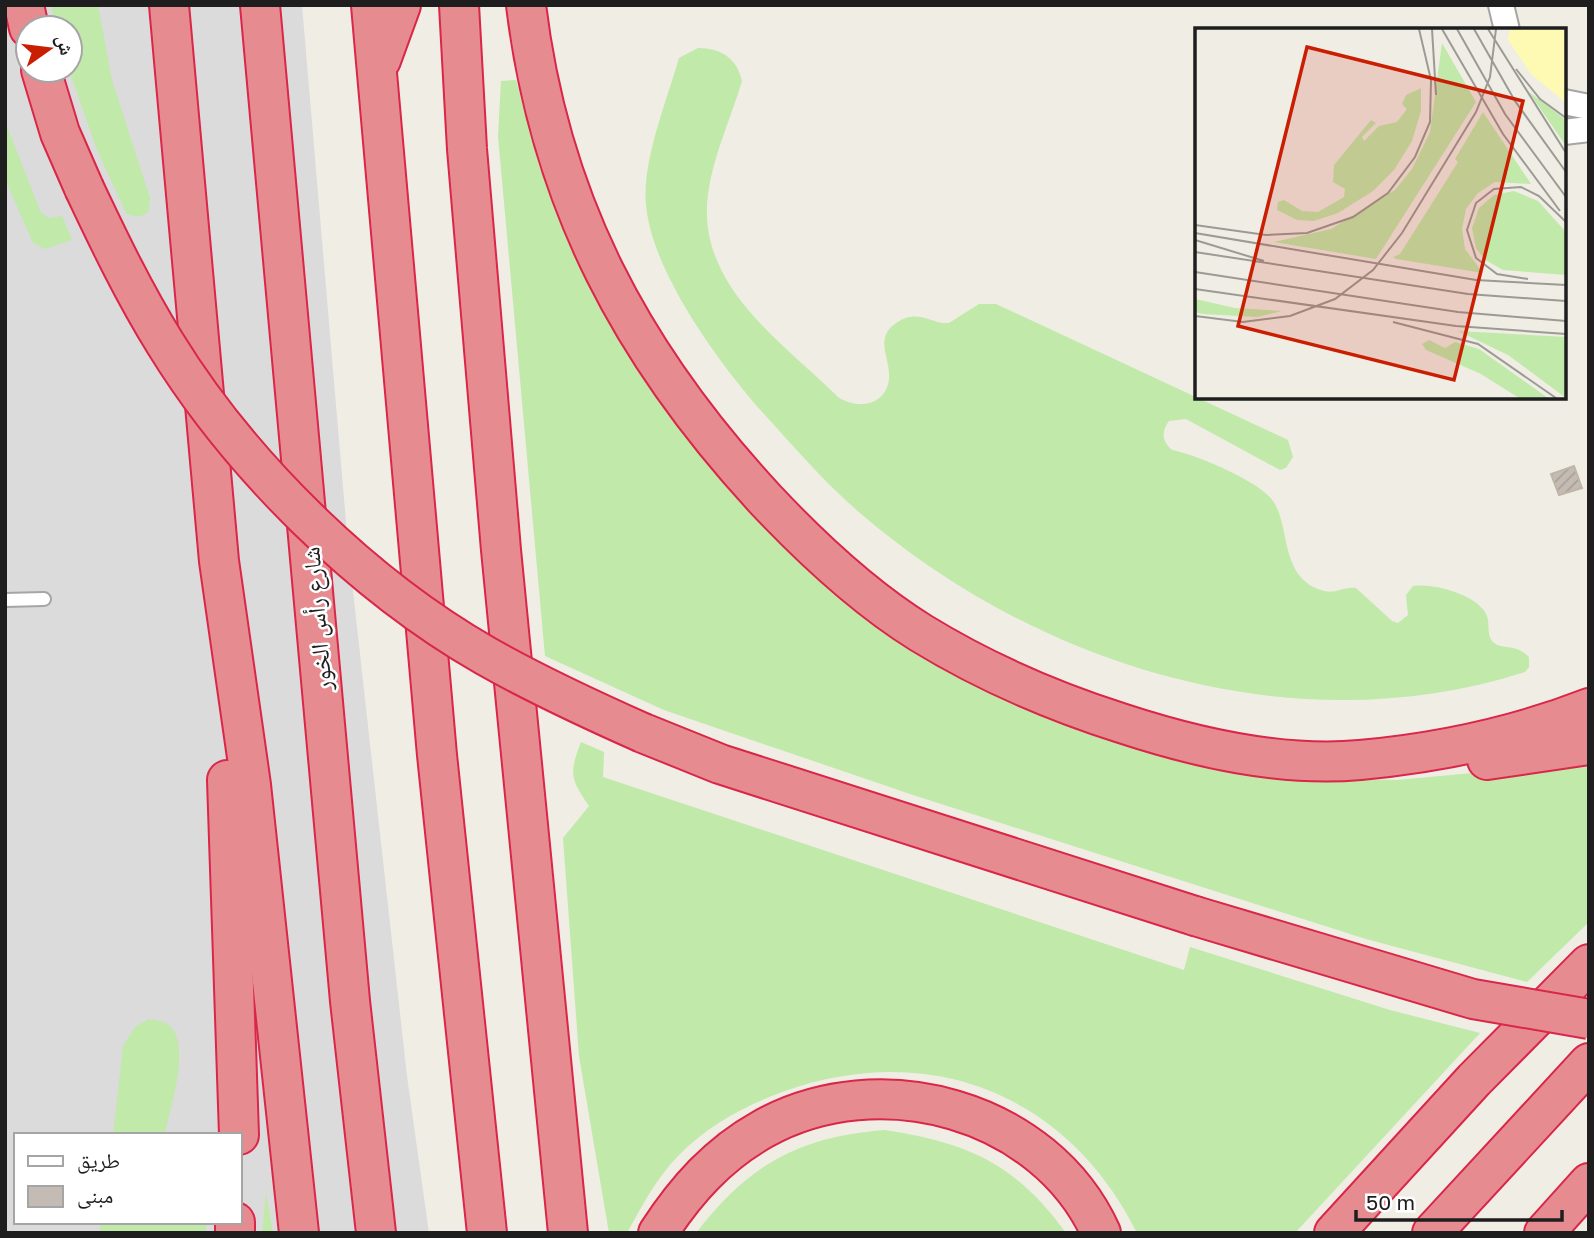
<svg xmlns="http://www.w3.org/2000/svg" width="1594" height="1238" font-family="'Golos Text','Noto Naskh Arabic',sans-serif">
	<style>
		.residential { fill: #dcdbdb; fill-rule: evenodd }
		.garden { fill: #c0e9aa }
		.building { fill: url(#building-hatch); stroke: #c0b6a7; stroke-width: 2 }
		.lines { fill: none; stroke-linecap: round; stroke-linejoin: round }
		.lane-casing { stroke: #a5a5a5; stroke-width: 16 }
		.street-casing { stroke: #a5a5a5; stroke-width: 28 }
		.highway-casing { stroke: #d92649; stroke-width: 42 }
		.lane { stroke: #fff; stroke-width: 12 }
		.street { stroke: #fff; stroke-width: 24 }
		.highway { stroke: #e68c90; stroke-width: 38 }
		.highway-bridge-casing { stroke: #d92649; stroke-width: 42; stroke-linecap: butt }
		.highway-bridge { stroke: #e68c90; stroke-width: 38 }
		.labels { text-anchor: middle; dominant-baseline: central; stroke-width: 5; stroke-linejoin: round; paint-order: stroke }
		.street-label { font-size: 24px; fill: #1e1e1e; stroke: #fff }
		.inset-road { fill: none; stroke: #9b9a95; stroke-width: 2 }
		.view { fill: #ca1e02; fill-opacity: 0.15; stroke: #ca1e02; stroke-width: 3.5 }
		.inset-edge { fill: none; stroke: #1e1e1e; stroke-width: 3.5 }
	</style>
	<defs>
		<pattern id="building-hatch" width="6" height="6" patternUnits="userSpaceOnUse" patternTransform="scale(1.75)"><rect width="6" height="6" fill="#c4bcb4"/><path d="M-1 1l2-2M0 6l6-6M5 7l2-2" fill="none" stroke="#a8a19a"/></pattern>
	</defs>
	<rect width="100%" height="100%" fill="#efede4"/>
	<path class="residential" d="M5 5H302L348 546 407 1076 429 1233H5ZM28 28H70V70H28ZM16 1135H240V1222H16Z"/>
	<g class="garden">
		<path d="M51 5H98L112 80 150 198 149 211C141 218 135 218 126 213L97 150 69 70 70 28H56Z"/>
		<path d="M698 48C722 48 737 59 742 81 731 118 713 156 708 194 696 285 781 341 838 397 857 410 886 406 889 379 891 357 871 336 901 320 919 310 932 324 949 323L979 304H996L1288 440 1293 457 1286 468 1280 470 1186 419 1169 421C1161 432 1162 441 1172 450 1195 454 1261 482 1273 501 1291 527 1279 579 1324 591 1336 594 1344 586 1356 588L1392 621 1398 623 1408 615 1406 595 1413 586C1434 583 1479 595 1487 616 1490 624 1486 636 1494 643 1503 650 1515 643 1529 657V667L1525 672C1295 746 1039 667 860 513 825 483 795 448 764 414 720 365 651 271 646 204 642 161 667 100 679 58Z"/>
		<polygon points="516,80 540,169 596,296 943,663 1080,729 1208,766 1300,778 1397,780 1505,770 1589,757 1589,922 1527,982 1366,939 916,796 664,710 545,656 498,136 501,81"/>
		<polygon points="5,121 41,213 49,218 62,216 72,240 45,249 33,243 5,179"/>
		<path d="M581 742 604 752 603 777 1184 970 1190 947 1390 1010 1480 1033 1295 1233H1137C1068 1094 930 1040 785 1091 748 1104 708 1125 680 1154 657 1177 643 1204 627 1233H609L579 1056 563 838 589 806C570 778 569 774 581 742Z"/>
		<path d="M148 1019C155 1020 164 1021 169 1025 192 1045 170 1107 165 1135H113L123 1046 135 1027Z"/>
		<path d="M885 1130C968 1143 1015 1163 1066 1233H696C749 1164 799 1137 885 1130Z"/>
		<polygon points="266,1193 273,1233 262,1233"/>
		<polygon points="101,1222 206,1222 206,1233 99,1233"/>
	</g>
	<polygon class="building" points="1574,466 1582,488 1559,495 1551,474"/>
	<g class="lines">
		<defs>
			<polyline id="lane" points="5,600 44,599"/>
			<g id="street">
				<polyline points="1501,5 1507,30"/>
				<polyline points="1564,102 1589,107"/>
				<polyline points="1564,132 1589,129"/>
			</g>
			<g id="highway">
				<polyline points="24,5 29,28"/>
				<polyline points="169,5 219,561 251,785 299,1233"/>
				<polyline points="260,5 350,1001 376,1233"/>
				<polyline points="371,5 437,755 487,1233"/>
				<polyline points="459,5 467,149 501,550 568,1233"/>
				<path d="M526 5C550 202 632 355 765 499 812 549 863 597 921 633 983 671 1052 701 1121 723 1197 748 1280 767 1360 760 1437 753 1517 736 1589 708"/>
				<polyline points="381,60 401,5"/>
				<polyline points="41,70 60,133 84,188"/>
				<polyline points="643,733 720,764 1195,916"/>
				<polyline points="1487,760 1589,745"/>
				<polyline points="227,780 239,1135"/>
				<polyline points="235,1233 235,1222"/>
				<path d="M658 1233C686 1190 718 1154 763 1129 879 1064 1045 1109 1101 1233"/>
				<polyline points="1334,1233 1474,1080 1589,964"/>
				<polyline points="1432,1233 1589,1063"/>
				<polyline points="1544,1233 1589,1183"/>
			</g>
		</defs>
		<use href="#lane" class="lane-casing"/>
		<use href="#street" class="street-casing"/>
		<use href="#highway" class="highway-casing"/>
		<use href="#lane" class="lane"/>
		<use href="#street" class="street"/>
		<use href="#highway" class="highway"/>
		<defs>
			<g id="highway-bridge">
				<path d="M84 188C109 241 134 293 165 343 240 465 362 585 486 656 537 685 589 709 643 733"/>
				<polyline points="1195,916 1473,999 1589,1019"/>
			</g>
		</defs>
		<use href="#highway-bridge" class="highway-bridge-casing"/>
		<use href="#highway-bridge" class="highway-bridge"/>
	</g>
	<g class="labels">
		<g class="street-label">
			<text transform="translate(316 619) rotate(-95)">شارع رأس الخور</text>
		</g>
	</g>
	<g transform="translate(1195 28)">
		<rect width="371" height="371" fill="#efede4"/>
		<path d="M315 1H371V75L336 46 313 12Z" fill="#fefab3"/>
		<path d="M247 15 281 74 181 231 79 214 136 201 200 162 217 141 235 104ZM226 60V83L217 113 199 142 178 163 143 185 119 193 102 192 82 182 83 174 89 172 107 183 123 184 149 169 150 161 138 154 139 137 176 92 181 95 167 109 169 113 184 98 202 94 212 81 207 76 211 67ZM334 64 371 92V118ZM288 84 336 156 300 154 283 165 271 181 267 201 270 221 288 245 201 231 198 229 205 226 263 134 260 131ZM319 163 343 173 371 204V247L308 242 289 231 281 220 277 200 284 180 299 167ZM0 271 40 280 87 283 62 289 8 286 0 284ZM263 303 371 309V370L313 327ZM234 312 250 320 260 314 284 321 353 370H324L286 346 231 322 227 316Z" fill="#c0e9aa"/>
		<path class="inset-road" d="M237 1 241 67M247 1 308 106 365 183M262 1 310 86 371 169M279 1 320 73 371 144M293 1 371 125M321 41 345 71 371 90M0 197 71 207 112 205 158 189 193 165 220 129 235 94 236 52 224 1M0 205 281 252 371 257M0 212 69 233M0 224 273 266 371 273M0 244 263 284 371 293M333 251 302 246 281 230 272 202 281 175 299 161 326 159 344 168 371 194M0 261 261 298 371 306M0 288 48 294 95 288 140 271 178 242 207 205 281 84 295 49 301 1M198 294 283 316 361 370"/>
		<path class="view" d="M112 19 328 73 259 352 43 298Z"/>
		<rect width="371" height="371" class="inset-edge"/>
	</g>
	<rect width="1594" height="1238" fill="none" stroke="#1e1e1e" stroke-width="14"/>
	<rect x="14" y="1133" width="228" height="91" fill="#ffffff" stroke="#a5a5a5" stroke-width="2"/>
	<rect x="28" y="1156" width="35" height="10" fill="#ffffff" stroke="#a5a5a5" stroke-width="2"/>
	<text x="77" y="1168" font-size="21" fill="#1e1e1e">طريق</text>
	<rect x="28" y="1186" width="35" height="21" fill="#c4bcb4" stroke="#a5a5a5" stroke-width="2"/>
	<text x="77" y="1203" font-size="21" fill="#1e1e1e">مبنى</text>
	<g transform="translate(49 49) rotate(76)"><circle r="33" fill="#ffffff" stroke="#a5a5a5" stroke-width="2"/>
	<path d="M0-5L12 26L0 18L-12 26Z" fill="#ca1e02"/>
	<text y="-10" font-size="19" font-weight="bold" text-anchor="middle" fill="#1e1e1e">ش</text>
	</g>
	<path d="M1356 1210v10h206v-10" fill="none" stroke="#1e1e1e" stroke-width="3.5"/>
	<text x="1366" y="1210" font-size="21" fill="#1e1e1e" stroke="#ffffff" stroke-width="5" paint-order="stroke">50 m</text>
</svg>
